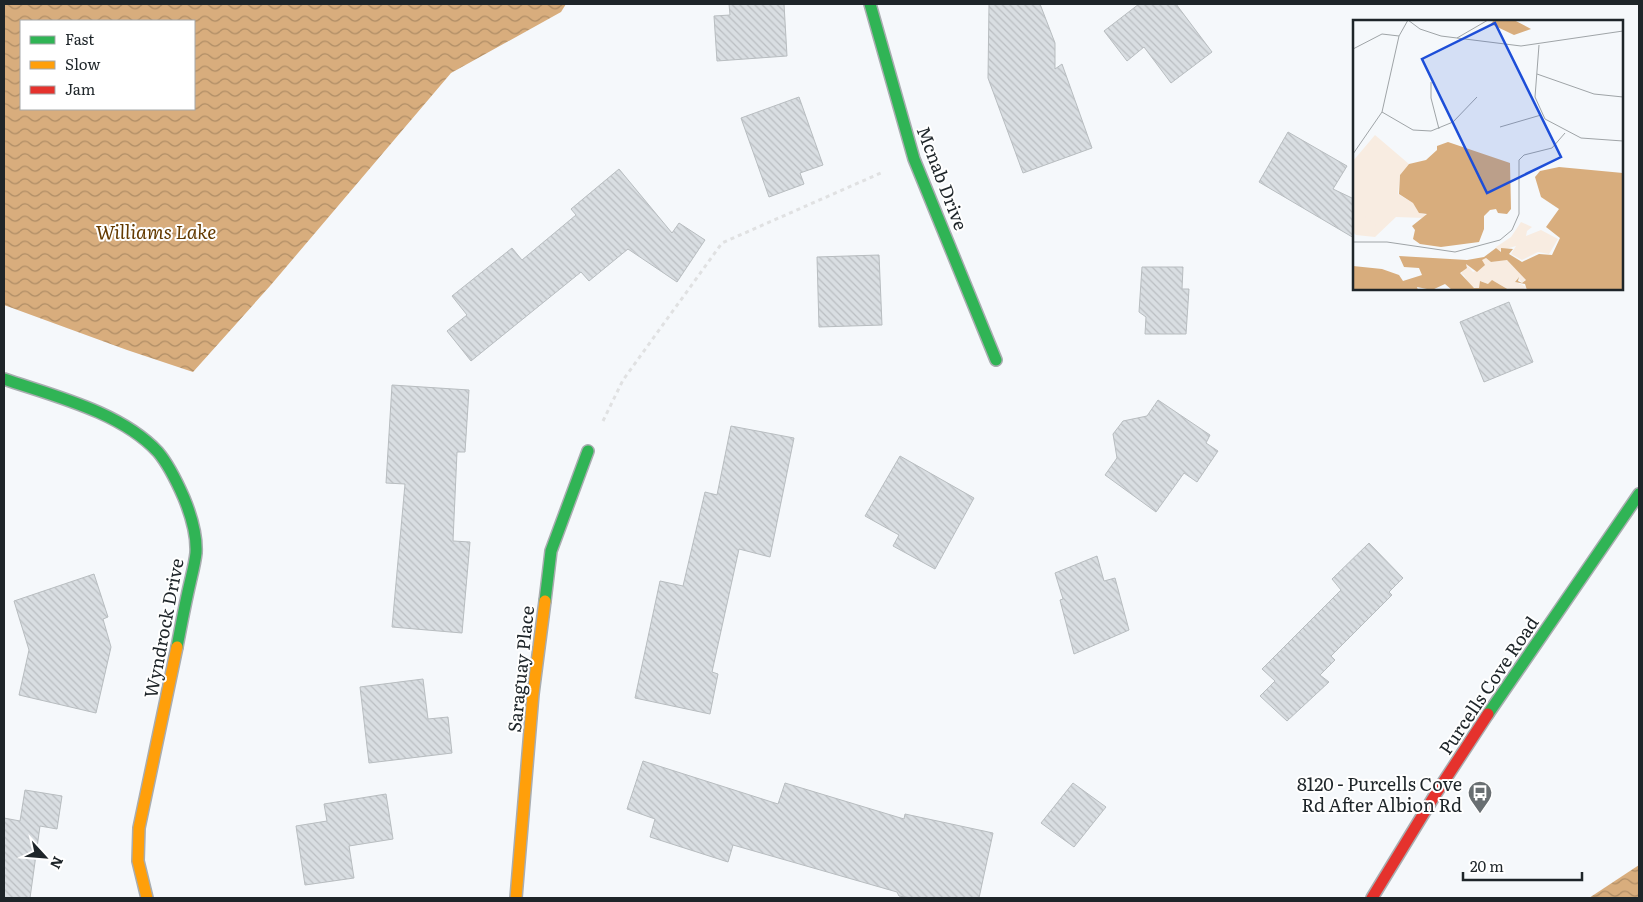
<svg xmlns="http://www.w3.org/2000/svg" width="1643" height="902" font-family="Literata,serif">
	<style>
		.water { fill: url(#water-waves); fill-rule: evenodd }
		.building { fill: url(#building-back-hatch); stroke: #b8bdc0 }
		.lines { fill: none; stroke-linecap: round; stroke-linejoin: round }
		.fast-casing { stroke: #a9adb0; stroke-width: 14 }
		.slow-casing { stroke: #a9adb0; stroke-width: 14 }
		.jam-casing { stroke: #a9adb0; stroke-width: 14 }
		.path { stroke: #e0e1e2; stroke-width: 3; stroke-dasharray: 4 4; stroke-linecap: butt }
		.fast { stroke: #30b455; stroke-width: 11 }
		.slow { stroke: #ff9f0a; stroke-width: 11 }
		.jam { stroke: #e5322d; stroke-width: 11 }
		.labels { text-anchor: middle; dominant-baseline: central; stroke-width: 4; stroke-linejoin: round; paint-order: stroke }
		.street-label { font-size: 18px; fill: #1e2529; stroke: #fff }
		.poi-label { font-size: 18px; fill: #1e2529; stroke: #fff; text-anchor: end }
		.water-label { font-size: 19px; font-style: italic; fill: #643a00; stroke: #fff }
		.inset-road { fill: none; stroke: #9fa4a7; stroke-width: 1 }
		.view { fill: #1d4ed8; fill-opacity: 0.15; stroke: #1d4ed8; stroke-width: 2.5 }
		.inset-edge { fill: none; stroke: #1e2529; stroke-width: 2.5 }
	</style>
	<defs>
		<pattern id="water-waves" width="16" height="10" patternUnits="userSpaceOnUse" patternTransform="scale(1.25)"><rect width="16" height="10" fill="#d8ad7d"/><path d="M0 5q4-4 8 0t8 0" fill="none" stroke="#af8d66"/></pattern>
		<pattern id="building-back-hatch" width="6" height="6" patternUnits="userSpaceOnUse" patternTransform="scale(1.25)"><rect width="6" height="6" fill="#d9dee2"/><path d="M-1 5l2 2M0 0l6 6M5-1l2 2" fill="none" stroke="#babec2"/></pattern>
	</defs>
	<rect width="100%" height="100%" fill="#f5f8fb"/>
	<g class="water">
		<path d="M4 4H566L561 12 451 73 270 286 193 372 127 350 4 305ZM21 21H194V109H21Z"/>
		<polygon points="1639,865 1639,898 1589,898"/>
	</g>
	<g class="building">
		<polygon points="729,4 784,4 787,56 717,61 714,16 730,15"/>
		<polygon points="989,4 1040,4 1055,43 1055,69 1062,64 1092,148 1023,173 988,78"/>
		<polygon points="1139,4 1176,4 1212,52 1171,83 1144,47 1127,61 1104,31"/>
		<polygon points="799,97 823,165 800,173 804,184 769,197 741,118"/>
		<polygon points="1288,132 1347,166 1333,189 1354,199 1354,238 1259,182"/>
		<polygon points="619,169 672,233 679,223 705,240 677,282 628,249 589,281 581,272 471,361 447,331 467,315 452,296 512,248 522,260 576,215 571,209"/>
		<polygon points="879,255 882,325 819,327 817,257"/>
		<polygon points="1142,267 1183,267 1182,289 1189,289 1186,334 1145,334 1146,317 1139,312"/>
		<polygon points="1509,302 1533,362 1484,382 1460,322"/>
		<polygon points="392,385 469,390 465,452 457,452 453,541 470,542 462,633 392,627 405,484 386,483"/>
		<polygon points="1158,400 1210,435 1206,443 1218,451 1197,482 1184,473 1156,512 1105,475 1117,458 1113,434 1123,421 1147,416"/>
		<polygon points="731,426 794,438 770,557 739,549 712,672 718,674 710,714 635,698 660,581 683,586 705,492 717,495"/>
		<polygon points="900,456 974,498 935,569 893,546 899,535 865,516"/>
		<polygon points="1369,543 1403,578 1389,592 1392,595 1331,656 1335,660 1320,675 1329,682 1287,721 1260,696 1275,681 1262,669 1341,590 1332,579"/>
		<polygon points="1097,556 1104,581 1115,578 1129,630 1074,654 1060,600 1063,599 1055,573"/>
		<polygon points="94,574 108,617 103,619 111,647 96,713 19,695 29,650 14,601"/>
		<polygon points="423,679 428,719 448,717 452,753 369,763 360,687"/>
		<polygon points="643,761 778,804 785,783 904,819 905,814 993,833 979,898 911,898 899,896 897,892 733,845 728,862 650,837 655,819 627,809"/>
		<polygon points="1073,783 1106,807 1074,847 1041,823"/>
		<polygon points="25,790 62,796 57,829 40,826 30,898 4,898 4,818 20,821"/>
		<polygon points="386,794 393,839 349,846 354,878 305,885 296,826 327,821 324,804"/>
	</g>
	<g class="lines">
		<defs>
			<g id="fast">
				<polyline points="870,4 914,159 996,360"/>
				<path d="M4 379C54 396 121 412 158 452 169 465 177 482 184 498 191 515 197 535 196 553 195 563 192 574 190 583 185 604 181 626 177 647"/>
				<polyline points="545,601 551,551 588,451"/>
				<polyline points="1488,714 1639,494"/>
			</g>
			<g id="slow">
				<polyline points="147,898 138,861 139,828 177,647"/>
				<polyline points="516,898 533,694 545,601"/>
			</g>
			<polyline id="jam" points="1372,898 1435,795 1488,714"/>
		</defs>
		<use href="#fast" class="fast-casing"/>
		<use href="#slow" class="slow-casing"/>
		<use href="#jam" class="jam-casing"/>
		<polyline class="path" points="603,421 623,380 722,243 883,172"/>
		<use href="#fast" class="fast"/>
		<use href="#slow" class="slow"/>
		<use href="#jam" class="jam"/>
	</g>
	<defs>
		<symbol id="bus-pin" viewBox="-11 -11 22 30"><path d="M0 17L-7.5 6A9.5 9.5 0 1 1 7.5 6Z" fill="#696f72" stroke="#fff"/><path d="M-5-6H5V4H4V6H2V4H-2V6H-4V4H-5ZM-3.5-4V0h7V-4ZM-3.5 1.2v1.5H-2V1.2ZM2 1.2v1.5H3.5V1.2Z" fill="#fff"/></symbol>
	</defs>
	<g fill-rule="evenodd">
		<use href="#bus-pin" x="1466" y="779" width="28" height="38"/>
	</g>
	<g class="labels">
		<g class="street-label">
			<text transform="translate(943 178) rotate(69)">Mcnab Drive</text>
			<text transform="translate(163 628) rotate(-79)">Wyndrock Drive</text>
			<text transform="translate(520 669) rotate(-84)">Saraguay Place</text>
			<text transform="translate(1488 685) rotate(-56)">Purcells Cove Road</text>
		</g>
		<g class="poi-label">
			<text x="1462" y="783">8120 - Purcells Cove<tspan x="1462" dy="21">Rd After Albion Rd</tspan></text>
		</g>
		<g class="water-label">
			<text x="156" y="231">Williams Lake</text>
		</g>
	</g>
	<g transform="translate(1353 20)">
		<rect width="270" height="270" fill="#f5f8fb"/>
		<path d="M22 115 56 144 47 155 45 174 60 183 67 193 74 195 71 198 43 197 22 217 3 215 0 212V141ZM168 202 179 207 174 211 173 216 188 210 205 219 196 234 185 232 169 240 158 234 163 226 145 231 143 227 158 217ZM133 238 138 242 154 240 173 259 169 263 165 257 162 262 176 268 156 270 141 261 135 264 128 261 126 269 117 266 108 250 114 248 113 244 120 252 129 248V239Z" fill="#f8ece1"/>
		<path d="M154 240 167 255 160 262 170 265 171 270H161L140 260 136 264 127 260 125 267 118 266 121 264 115 256 108 254 112 249 122 253 134 243Z" fill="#f8ece1"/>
		<path d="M10 195 25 207 18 215 3 202Z" fill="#f8ece1"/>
		<path d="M141 0H161L178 9 161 15 138 4ZM95 122 157 143 158 189 154 194 145 193 143 189 137 190 131 196V209L126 222 88 227 67 224 60 219 62 210 59 206 74 194 66 193 60 183 46 174 47 155 56 144 73 140 84 130V126ZM206 147 270 153V270H174L172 264 162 262 166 257 165 261 169 263 173 260 154 240 138 242 133 238 129 240 132 245 124 252 113 244 114 248 107 253 121 268H126L127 261 135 264 139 260 156 270H99L92 264 79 270 64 267 65 270H0V246L29 249 46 255 50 261 69 255 66 248 51 247 46 236 114 240 131 237 143 228 148 232V228L160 229 156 234 169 242 186 234 199 235 207 218 193 207 206 189 188 177 182 157 187 151Z" fill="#d8ad7d"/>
		<path class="inset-road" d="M55 0 67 9 88 16 168 26 270 11M104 18 135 0M186 25 182 77 192 99 228 118 270 121M0 29 29 14 46 16M184 54 241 74 270 77M78 62V78L86 109M29 92 60 110 78 111 100 102 124 77M147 107 188 95M0 134 29 92 46 16 55 0M0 222H34L102 232 147 220 159 210 166 194V140L171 135 199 128 212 113"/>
		<path class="view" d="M142 3 208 137 134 173 69 39Z"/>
		<rect width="270" height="270" class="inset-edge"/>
	</g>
	<rect width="1643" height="902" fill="none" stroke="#1e2529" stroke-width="10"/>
	<rect x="20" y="20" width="175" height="90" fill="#ffffff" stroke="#a5a8a9"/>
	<rect x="30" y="36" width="25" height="8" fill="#30b455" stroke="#a5a8a9"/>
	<text x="65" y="45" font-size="15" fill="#1e2529">Fast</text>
	<rect x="30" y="61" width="25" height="8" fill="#ff9f0a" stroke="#a5a8a9"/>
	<text x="65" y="70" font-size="15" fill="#1e2529">Slow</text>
	<rect x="30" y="86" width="25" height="8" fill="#e5322d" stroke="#a5a8a9"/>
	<text x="65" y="95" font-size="15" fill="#1e2529">Jam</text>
	<g transform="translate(45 857) rotate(116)" stroke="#ffffff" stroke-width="4" paint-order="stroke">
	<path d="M0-4L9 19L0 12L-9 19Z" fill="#1e2529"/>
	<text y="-8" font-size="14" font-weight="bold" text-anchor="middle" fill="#1e2529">N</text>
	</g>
	<path d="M1463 872v8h119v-8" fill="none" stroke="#1e2529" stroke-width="2.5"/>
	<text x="1470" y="872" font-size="15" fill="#1e2529" stroke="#ffffff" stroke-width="4" paint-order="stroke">20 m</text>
</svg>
